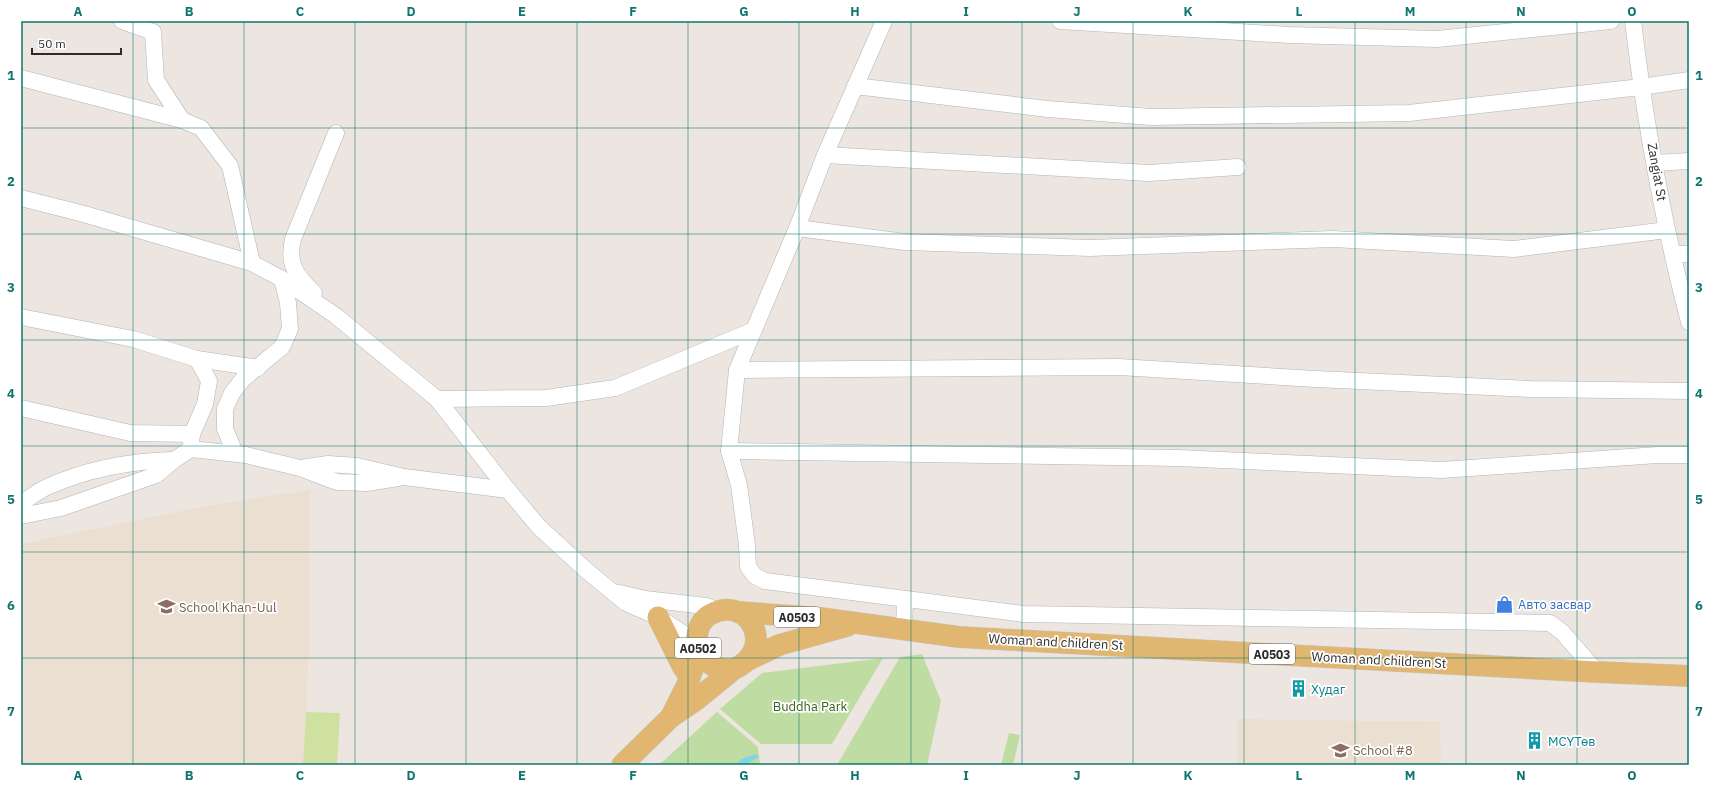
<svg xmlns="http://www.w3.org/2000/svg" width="1710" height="786" font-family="'IBM Plex Sans',sans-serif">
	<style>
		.education { fill: #ebdfd1 }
		.green { fill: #bfdca3 }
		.pitch { fill: #cfe1a0 }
		.water { fill: #7fd5e1 }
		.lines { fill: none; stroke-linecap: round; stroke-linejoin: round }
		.minor-casing { stroke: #b0b4ba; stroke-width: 17 }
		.major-casing { stroke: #c4c4c4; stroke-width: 22 }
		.minor { stroke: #fff; stroke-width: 16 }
		.major { stroke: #e1b670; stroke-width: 21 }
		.grid { fill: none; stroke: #0f766e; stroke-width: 1; stroke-opacity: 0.55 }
		.labels { text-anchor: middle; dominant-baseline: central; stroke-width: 3.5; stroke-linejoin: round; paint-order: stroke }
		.shield { fill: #fff; stroke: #6b6b6b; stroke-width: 1 }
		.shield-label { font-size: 12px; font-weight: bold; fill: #2c2c2c }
		.street-label { font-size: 13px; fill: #2c2c2c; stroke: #fff }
		.shop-label { font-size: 13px; fill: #366cbe; stroke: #fff; text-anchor: start }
		.education-label { font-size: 13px; fill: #785e54; stroke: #fff; text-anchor: start }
		.culture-label { font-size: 13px; fill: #0d838f; stroke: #fff; text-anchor: start }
		.park-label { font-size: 13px; fill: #396123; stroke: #fff }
		.neatline { fill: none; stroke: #0f766e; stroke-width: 1.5 }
		.grid-label { font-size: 13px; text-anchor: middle; font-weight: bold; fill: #0f766e }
	</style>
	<rect width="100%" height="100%" fill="#ece5e0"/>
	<g class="education">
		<polygon points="310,490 310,629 303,765 21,765 21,544 201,507"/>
		<polygon points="1238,719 1440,722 1441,765 1238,765"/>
	</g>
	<g class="green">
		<polygon points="922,654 941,701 927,765 837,765 900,657"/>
		<polygon points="883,658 832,744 761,744 720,709 762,673"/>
		<polygon points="717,712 758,747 760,765 659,765"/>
		<polygon points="1009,733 1020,735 1013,765 1001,765"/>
	</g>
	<polygon class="pitch" points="306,712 340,713 337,765 303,765"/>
	<polygon class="water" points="756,754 759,757 744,765 737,765 741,759"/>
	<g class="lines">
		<defs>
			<g id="minor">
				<polyline points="122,21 153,32 156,80 182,120"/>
				<polyline points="884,21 825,155 797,228 737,370 729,451 739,485 747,545 748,567 755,576 765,581 1024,614 1550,623 1562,632 1597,672"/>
				<polyline points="1060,21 1289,35 1437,39 1611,21"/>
				<path d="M1633 21C1645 122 1663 223 1689 322"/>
				<polyline points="21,78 182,120 201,128 230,166 252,263"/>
				<polyline points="855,86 1048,109 1151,117 1409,113 1641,87 1689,80"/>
				<polyline points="825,155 1149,173 1238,167"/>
				<polyline points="1655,163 1689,161"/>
				<polyline points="21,198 84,214 252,263 282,279 336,316 437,399 508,490 539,527 587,571 626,603 658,617 696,642"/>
				<polyline points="797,228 905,242 1090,248 1333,239 1514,249 1667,230"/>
				<polyline points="1673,254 1689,254"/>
				<path d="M314 293C296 275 287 265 293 239L336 133"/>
				<polyline points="21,317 133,339 197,359 258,368"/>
				<polyline points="737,370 1119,367 1316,379 1530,389 1689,391"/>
				<polyline points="437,399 546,398 615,388 754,330"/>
				<polyline points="21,408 130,433 192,434"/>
				<polyline points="191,444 192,434 205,404 209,381 197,359"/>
				<polyline points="729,451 1178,458 1441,470 1658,455 1689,455"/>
				<polyline points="235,453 225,429 225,409 232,393 243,379 282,347 290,329 288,303 282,279"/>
				<polyline points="301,468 328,464 357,466 404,477 508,490"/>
				<path d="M21 504C29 498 38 491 47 487 87 469 130 461 174 460"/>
				<polyline points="21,516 61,508 156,475 174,460 191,449 246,455 300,468 337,482 367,483 404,477"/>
				<polyline points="620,593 645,599 706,606 718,611"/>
				<polyline points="904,630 905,599"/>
			</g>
			<g id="major">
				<polyline points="738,612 820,618 959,637 1597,672 1689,676"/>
				<polyline points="658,617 683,667 690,677"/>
				<polyline points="748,660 779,645 847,626"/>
				<polyline points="672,715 687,685 699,652"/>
				<path d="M622 765 671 717 696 700 734 669C777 650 750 594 711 614 703 618 698 627 697 636 695 659 714 671 734 669"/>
			</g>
		</defs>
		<use href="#minor" class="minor-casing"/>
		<use href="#major" class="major-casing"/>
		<use href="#minor" class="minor"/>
		<use href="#major" class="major"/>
	</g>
	<path class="grid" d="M133 21V765M244 21V765M355 21V765M466 21V765M577 21V765M688 21V765M799 21V765M911 21V765M1022 21V765M1133 21V765M1244 21V765M1355 21V765M1466 21V765M1577 21V765M21 128H1689M21 234H1689M21 340H1689M21 446H1689M21 552H1689M21 658H1689"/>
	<defs>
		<symbol id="shop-bare" viewBox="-9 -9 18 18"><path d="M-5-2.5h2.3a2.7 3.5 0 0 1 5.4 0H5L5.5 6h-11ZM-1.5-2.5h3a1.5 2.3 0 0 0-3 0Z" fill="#3f7fe0" stroke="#fff" stroke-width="2.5" paint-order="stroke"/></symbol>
		<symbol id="school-bare" viewBox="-9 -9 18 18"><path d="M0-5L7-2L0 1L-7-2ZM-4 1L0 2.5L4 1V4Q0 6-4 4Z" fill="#8d6e63" stroke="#fff" stroke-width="2.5" paint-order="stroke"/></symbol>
		<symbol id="building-bare" viewBox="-9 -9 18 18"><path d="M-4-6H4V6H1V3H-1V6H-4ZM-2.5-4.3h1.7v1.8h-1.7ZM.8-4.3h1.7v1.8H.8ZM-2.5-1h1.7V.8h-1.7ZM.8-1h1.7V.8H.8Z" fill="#0f9aa8" stroke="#fff" stroke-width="2.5" paint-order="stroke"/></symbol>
	</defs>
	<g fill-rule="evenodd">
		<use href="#shop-bare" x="1492" y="592" width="25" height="25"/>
		<use href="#school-bare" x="154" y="594" width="25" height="25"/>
		<use href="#building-bare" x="1286" y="676" width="25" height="25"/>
		<use href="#building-bare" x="1522" y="728" width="25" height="25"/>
		<use href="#school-bare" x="1328" y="738" width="25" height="25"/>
	</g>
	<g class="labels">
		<g class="shield">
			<rect x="774" y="607" width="46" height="20" rx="3"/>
			<rect x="675" y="638" width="46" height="20" rx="3"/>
			<rect x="1249" y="644" width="46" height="20" rx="3"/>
		</g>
		<g class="shield-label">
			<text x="797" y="617">A0503</text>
			<text x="698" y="648">A0502</text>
			<text x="1272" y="654">A0503</text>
		</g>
		<g class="street-label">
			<text transform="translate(1657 172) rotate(80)">Zangiat St</text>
			<text transform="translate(1056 642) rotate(3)">Woman and children St</text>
			<text transform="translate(1379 660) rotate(3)">Woman and children St</text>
		</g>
		<g class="shop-label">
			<text x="1518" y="604">Авто засвар</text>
		</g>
		<g class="education-label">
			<text x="179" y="607">School Khan-Uul</text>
			<text x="1353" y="750">School #8</text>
		</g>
		<g class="culture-label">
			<text x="1311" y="689">Худаг</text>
			<text x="1548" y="741">МСҮТөв</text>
		</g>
		<g class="park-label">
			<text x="810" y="706">Buddha Park</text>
		</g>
	</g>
	<rect width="1710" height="786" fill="none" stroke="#ffffff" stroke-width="44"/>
	<path d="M32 48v6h89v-6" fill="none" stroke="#2c2c2c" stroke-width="2"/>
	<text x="38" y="48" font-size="12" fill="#2c2c2c" stroke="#ffffff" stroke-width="3" paint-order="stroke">50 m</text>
	<rect x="22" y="22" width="1666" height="742" class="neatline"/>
	<g class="grid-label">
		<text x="78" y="16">A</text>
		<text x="189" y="16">B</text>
		<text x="300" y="16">C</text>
		<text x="411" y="16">D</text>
		<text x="522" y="16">E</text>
		<text x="633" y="16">F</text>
		<text x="744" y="16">G</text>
		<text x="855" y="16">H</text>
		<text x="966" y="16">I</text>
		<text x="1077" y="16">J</text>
		<text x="1188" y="16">K</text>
		<text x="1299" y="16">L</text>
		<text x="1410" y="16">M</text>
		<text x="1521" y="16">N</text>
		<text x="1632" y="16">O</text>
		<text x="11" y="80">1</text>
		<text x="1699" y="80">1</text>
		<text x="11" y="186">2</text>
		<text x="1699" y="186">2</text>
		<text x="11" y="292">3</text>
		<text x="1699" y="292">3</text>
		<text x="11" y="398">4</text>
		<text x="1699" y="398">4</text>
		<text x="11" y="504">5</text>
		<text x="1699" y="504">5</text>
		<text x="11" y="610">6</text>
		<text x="1699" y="610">6</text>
		<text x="11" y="716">7</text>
		<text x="1699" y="716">7</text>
		<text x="78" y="780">A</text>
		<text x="189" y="780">B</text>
		<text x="300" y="780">C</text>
		<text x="411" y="780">D</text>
		<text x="522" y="780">E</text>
		<text x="633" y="780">F</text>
		<text x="744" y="780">G</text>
		<text x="855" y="780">H</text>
		<text x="966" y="780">I</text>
		<text x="1077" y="780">J</text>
		<text x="1188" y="780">K</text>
		<text x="1299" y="780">L</text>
		<text x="1410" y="780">M</text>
		<text x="1521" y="780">N</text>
		<text x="1632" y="780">O</text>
	</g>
</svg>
